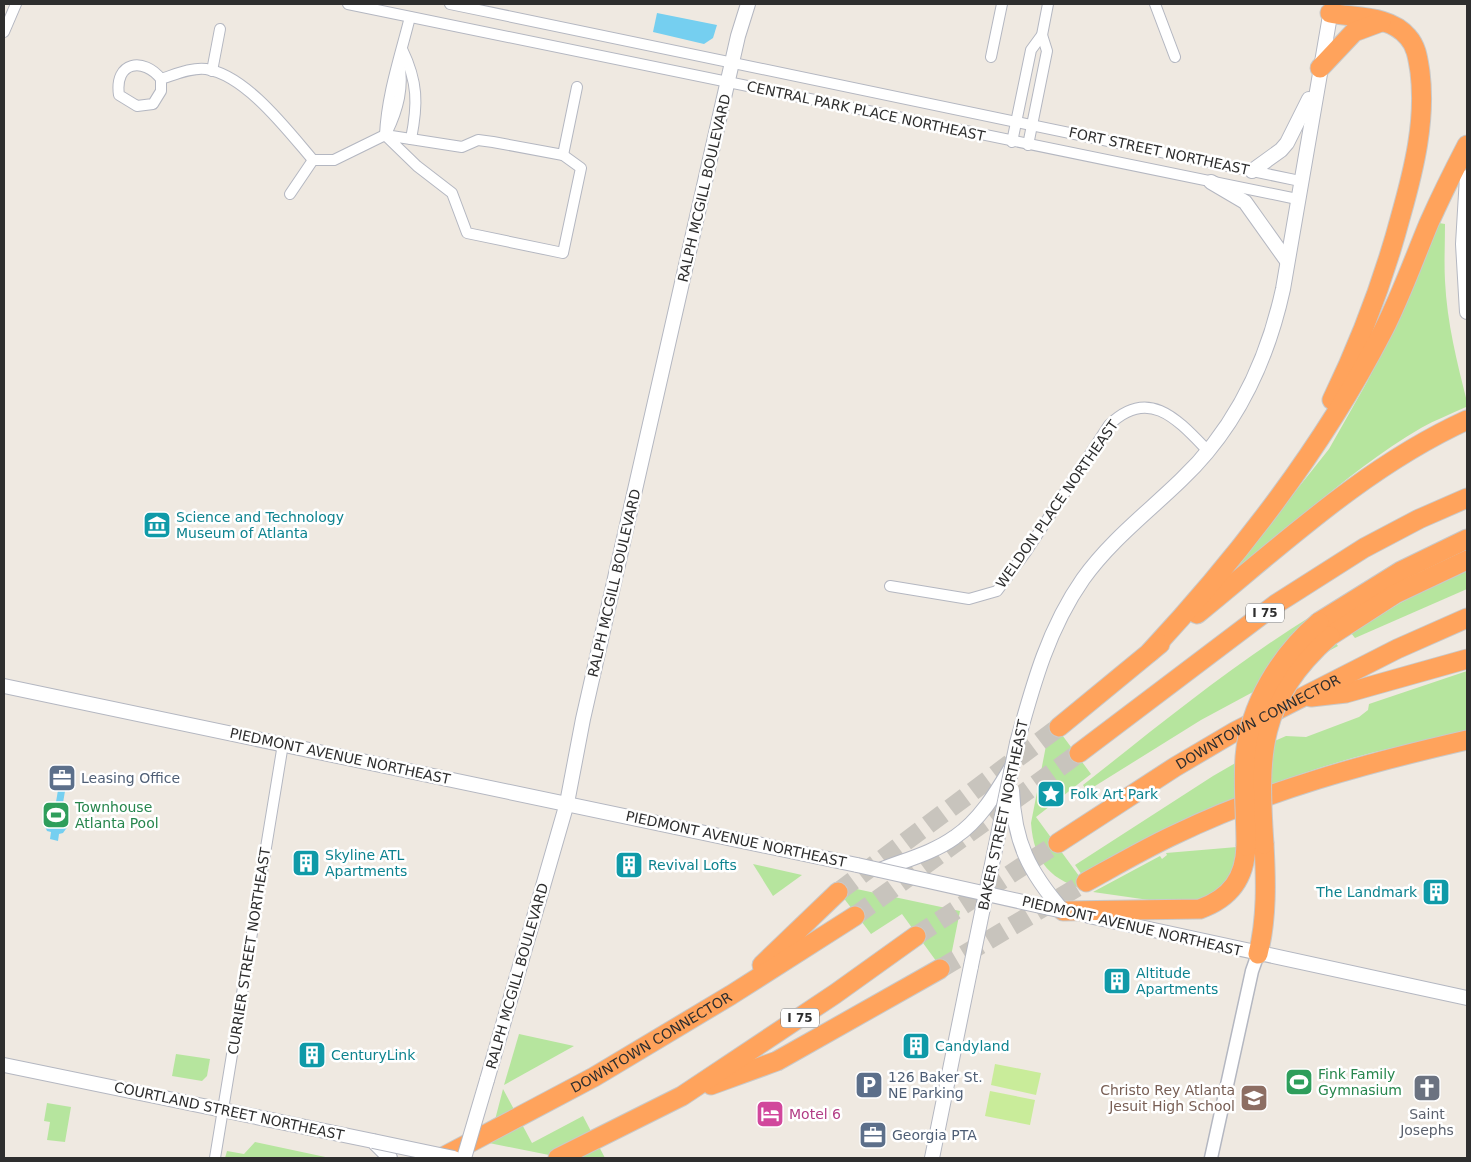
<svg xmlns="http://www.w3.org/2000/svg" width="1471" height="1162" font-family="'DejaVu Sans',sans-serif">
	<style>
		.green { fill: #b6e59e }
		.pitch { fill: #c9ec9a }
		.water { fill: #75cff0 }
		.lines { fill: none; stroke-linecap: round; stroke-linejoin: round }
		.motorway-tunnel { stroke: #c8c4bd; stroke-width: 19; stroke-dasharray: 19 9; stroke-linecap: butt }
		.minor-casing { stroke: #b4b7c1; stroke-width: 12 }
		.tertiary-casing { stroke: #b4b7c1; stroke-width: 15 }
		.secondary-casing { stroke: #b4b7c1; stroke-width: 16 }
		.motorway-casing { stroke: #c9c9c9; stroke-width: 21 }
		.minor { stroke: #fff; stroke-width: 10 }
		.tertiary { stroke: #fff; stroke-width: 12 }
		.secondary { stroke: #fff; stroke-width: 14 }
		.motorway { stroke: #ffa35c; stroke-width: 19 }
		.secondary-bridge-casing { stroke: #b4b7c1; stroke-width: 16; stroke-linecap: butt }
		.motorway-bridge-casing { stroke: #c9c9c9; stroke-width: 21; stroke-linecap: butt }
		.secondary-bridge { stroke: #fff; stroke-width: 14 }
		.motorway-bridge { stroke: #ffa35c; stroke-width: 19 }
		.labels { text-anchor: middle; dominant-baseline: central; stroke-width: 5; stroke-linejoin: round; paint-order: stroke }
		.shield { fill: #fff; stroke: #6d6d6d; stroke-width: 1 }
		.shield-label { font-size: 12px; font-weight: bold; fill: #2e2e2e }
		.street-label { font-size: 14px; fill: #2e2e2e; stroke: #fff }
		.culture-label { font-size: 14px; fill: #0d838f; stroke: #fff; text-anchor: start }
		.service-label { font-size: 14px; fill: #4e5e75; stroke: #fff; text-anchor: start }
		.leisure-label { font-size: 14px; fill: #27864d; stroke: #fff; text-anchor: start }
		.education-label { font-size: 14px; fill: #785e54; stroke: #fff; text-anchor: end }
		.hotel-label { font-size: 14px; fill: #b23c85; stroke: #fff; text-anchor: start }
		.worship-label { font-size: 14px; fill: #5b616d; stroke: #fff }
	</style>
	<rect width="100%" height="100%" fill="#efe9e1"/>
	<g class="green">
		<path d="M1439 223 1445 224C1445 243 1444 262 1445 281 1447 323 1457 362 1467 402L1466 407C1451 414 1435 420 1421 428 1355 467 1298 519 1241 569L1237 565 1329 449 1367 382 1405 306Z"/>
		<polygon points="1467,569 1467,589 1355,638 1351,633 1400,603"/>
		<path d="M1313 615 1338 646 1201 720 1087 791 1083 785C1158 726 1232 665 1313 615Z"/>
		<path d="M1467 671V731C1435 738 1403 745 1371 753 1269 780 1173 821 1082 875L1075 865 1213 776 1270 743 1286 736 1306 737 1359 717 1368 710 1369 704Z"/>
		<path d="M1051 720 1091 774 1036 817 1090 891C1051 881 1034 863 1031 823Z"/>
		<polygon points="1237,847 1230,882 1205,901 1156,901 1093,892 1160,856 1162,859 1167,855 1166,853"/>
		<polygon points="753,864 802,875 773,896"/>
		<polygon points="833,884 960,911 947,976 902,914 871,934"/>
		<polygon points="519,1034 574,1046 504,1085"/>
		<polygon points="176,1054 210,1059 207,1076 202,1081 172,1076"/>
		<polygon points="503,1089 532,1143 583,1116 605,1158 564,1158 489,1143"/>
		<polygon points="47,1103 71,1107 65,1142 47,1140 50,1122 44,1121"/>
		<polygon points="255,1142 330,1158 225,1158 227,1151 244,1154"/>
	</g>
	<g class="pitch">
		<polygon points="995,1064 1041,1073 1036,1095 991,1085"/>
		<polygon points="990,1091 1035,1100 1030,1125 985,1116"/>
	</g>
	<g class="water">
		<polygon points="657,13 717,25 713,38 704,44 653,32"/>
		<polygon points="58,790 65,791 61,815 66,818 68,826 63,833 59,834 58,841 50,839 51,832 47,831 43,822 51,814 54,814"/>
	</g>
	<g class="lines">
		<g class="motorway-tunnel">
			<polyline points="838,892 1059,727"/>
			<polyline points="855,916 1079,753"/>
			<polyline points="916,936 1058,843"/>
			<polyline points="940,969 1086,882"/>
		</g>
		<defs>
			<g id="minor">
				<polyline points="348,4 1297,199"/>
				<polyline points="450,4 1300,181"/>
				<polyline points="1155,4 1175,57"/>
				<polyline points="4,32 16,4"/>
				<path d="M402 49C418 82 418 104 411 139"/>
				<polyline points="991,57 1002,4"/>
				<polyline points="212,71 220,29"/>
				<path d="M161 79V91L153 104 137 106 119 95C114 61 144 57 161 79 174 75 192 67 206 69 246 75 288 131 313 160H334L385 135 462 147 478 140 493 142 563 155 581 168 563 253 467 233 452 193 417 166 385 135"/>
				<path d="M387 132C398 109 404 87 399 62"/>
				<path d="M385 135C387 94 400 57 410 17"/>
				<polyline points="1012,142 1031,50 1042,35 1048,4"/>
				<polyline points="1028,145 1047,51 1042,35"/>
				<polyline points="563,155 577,87"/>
				<polyline points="290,194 313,160"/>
				<path d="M890 586 969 599 997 591 1026 552 1109 425C1149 386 1178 420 1208 451"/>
				<polyline points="215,1158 283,744"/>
			</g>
			<polyline id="tertiary" points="1211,1158 1252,971 1258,954"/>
			<g id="secondary">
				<polyline points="1252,171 1281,150 1287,143 1309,99"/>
				<polyline points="1467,177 1463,244 1467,312"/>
				<polyline points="1211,182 1245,202 1287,261"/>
				<polyline points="4,686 857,865"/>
				<path d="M1017 743C1033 685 1048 629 1083 579 1110 541 1148 512 1181 480 1236 428 1267 362 1283 289L1332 4"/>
				<path d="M880 870C905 860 933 853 955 837 980 820 996 793 1011 768"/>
				<polyline points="1089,916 1467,998"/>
				<polyline points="4,1065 373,1141 390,1158"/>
				<polyline points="487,1080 567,803 583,719 738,36 748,4"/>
				<polyline points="932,1158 971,966"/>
			</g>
			<g id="motorway">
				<path d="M1330 13C1355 18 1390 15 1408 37 1417 47 1418 60 1420 72 1426 120 1414 169 1401 215 1384 279 1361 340 1332 400"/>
				<polyline points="1320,68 1354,32 1381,22"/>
				<path d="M1197 614C1283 544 1366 466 1467 420"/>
				<polyline points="1319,622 1401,571 1467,539"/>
				<polyline points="1330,636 1395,594 1467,560"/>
				<path d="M1150 652C1240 555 1322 449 1383 331 1401 296 1414 259 1429 223 1441 196 1454 170 1467 145"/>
				<polyline points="1311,697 1346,693 1467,659"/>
				<polyline points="1059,727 1160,644"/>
				<polyline points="1079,753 1276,604 1364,548 1419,519 1467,498"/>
				<path id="s1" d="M1058 843 1175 767 1236 731 1397 649 1467 618"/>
				<path d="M1086 882C1115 866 1144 849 1174 835 1267 790 1367 763 1467 740"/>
				<path d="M1063 911 1200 909C1231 898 1245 878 1246 846"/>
				<path d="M1258 954C1267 919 1266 880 1264 844"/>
				<polyline points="762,965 838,892"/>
				<polyline points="711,1085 777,1061 940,969"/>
				<path id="s2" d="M441 1158 594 1077 731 995 855 916"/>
				<polyline points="558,1158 682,1096 835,994 916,936"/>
			</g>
		</defs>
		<use href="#minor" class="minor-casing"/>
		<use href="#tertiary" class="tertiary-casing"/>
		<use href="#secondary" class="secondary-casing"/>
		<use href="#motorway" class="motorway-casing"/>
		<use href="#minor" class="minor"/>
		<use href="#tertiary" class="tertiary"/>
		<use href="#secondary" class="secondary"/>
		<use href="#motorway" class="motorway"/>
		<defs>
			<g id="secondary-bridge">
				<path d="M1012 790C1014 842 1029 872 1063 911"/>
				<polyline points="857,865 1063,911"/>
				<polyline points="971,966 1017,743"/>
				<polyline points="373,1141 454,1158"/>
				<polyline points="464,1158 487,1080"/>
			</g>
			<g id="motorway-bridge">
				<path d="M1264 844C1258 754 1258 700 1330 636"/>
				<path d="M1246 846C1246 816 1243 787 1245 757 1249 706 1280 655 1319 622"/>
			</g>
		</defs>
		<use href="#secondary-bridge" class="secondary-bridge-casing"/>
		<use href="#motorway-bridge" class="motorway-bridge-casing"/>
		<use href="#secondary-bridge" class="secondary-bridge"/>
		<use href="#motorway-bridge" class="motorway-bridge"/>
	</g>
	<defs>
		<symbol id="museum-square" viewBox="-11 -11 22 22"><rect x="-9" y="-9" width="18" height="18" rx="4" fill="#0f9aa8" stroke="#fff"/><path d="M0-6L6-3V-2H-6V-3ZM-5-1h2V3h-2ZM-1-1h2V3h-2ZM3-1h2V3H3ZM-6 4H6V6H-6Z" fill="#fff"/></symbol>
		<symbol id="office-square" viewBox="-11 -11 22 22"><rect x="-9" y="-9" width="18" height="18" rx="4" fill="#5c6f8a" stroke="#fff"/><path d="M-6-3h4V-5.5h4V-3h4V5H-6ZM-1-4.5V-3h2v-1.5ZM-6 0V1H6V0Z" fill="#fff"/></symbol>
		<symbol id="sight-square" viewBox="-11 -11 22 22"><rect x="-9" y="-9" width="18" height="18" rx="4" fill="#0f9aa8" stroke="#fff"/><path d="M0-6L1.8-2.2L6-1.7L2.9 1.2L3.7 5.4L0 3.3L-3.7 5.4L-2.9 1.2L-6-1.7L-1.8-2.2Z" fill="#fff"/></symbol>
		<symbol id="stadium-square" viewBox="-11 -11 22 22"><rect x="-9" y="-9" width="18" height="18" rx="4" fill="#2e9e5b" stroke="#fff"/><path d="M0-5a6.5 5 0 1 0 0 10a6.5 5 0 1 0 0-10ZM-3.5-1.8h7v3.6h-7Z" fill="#fff"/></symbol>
		<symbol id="building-square" viewBox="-11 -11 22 22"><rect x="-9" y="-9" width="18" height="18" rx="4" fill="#0f9aa8" stroke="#fff"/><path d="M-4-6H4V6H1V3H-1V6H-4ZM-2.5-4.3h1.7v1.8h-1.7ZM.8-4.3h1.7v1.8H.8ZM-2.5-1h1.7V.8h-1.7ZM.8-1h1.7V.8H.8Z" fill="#fff"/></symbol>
		<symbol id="parking-square" viewBox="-11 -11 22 22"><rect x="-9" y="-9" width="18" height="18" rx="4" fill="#5c6f8a" stroke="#fff"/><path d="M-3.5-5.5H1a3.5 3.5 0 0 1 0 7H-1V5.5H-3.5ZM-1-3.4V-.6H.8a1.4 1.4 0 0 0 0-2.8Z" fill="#fff"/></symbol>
		<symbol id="church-square" viewBox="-11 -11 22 22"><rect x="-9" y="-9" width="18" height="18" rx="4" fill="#6b7280" stroke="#fff"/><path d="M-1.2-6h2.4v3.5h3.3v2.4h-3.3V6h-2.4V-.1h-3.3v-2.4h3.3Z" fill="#fff"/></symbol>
		<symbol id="school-square" viewBox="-11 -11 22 22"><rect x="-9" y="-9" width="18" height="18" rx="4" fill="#8d6e63" stroke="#fff"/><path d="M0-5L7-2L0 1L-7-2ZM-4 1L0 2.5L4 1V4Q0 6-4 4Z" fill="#fff"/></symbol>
		<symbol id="hotel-square" viewBox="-11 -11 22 22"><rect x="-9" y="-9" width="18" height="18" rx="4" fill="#d1479c" stroke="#fff"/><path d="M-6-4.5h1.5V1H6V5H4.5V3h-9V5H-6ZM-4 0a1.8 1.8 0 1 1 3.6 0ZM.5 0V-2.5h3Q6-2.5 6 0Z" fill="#fff"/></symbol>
	</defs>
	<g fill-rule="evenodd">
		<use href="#museum-square" x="141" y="509" width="32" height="32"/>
		<use href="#office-square" x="46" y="762" width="32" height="32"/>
		<use href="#sight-square" x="1035" y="778" width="32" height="32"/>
		<use href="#stadium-square" x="40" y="799" width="32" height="32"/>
		<use href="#building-square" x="290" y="847" width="32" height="32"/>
		<use href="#building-square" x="613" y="849" width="32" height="32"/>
		<use href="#building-square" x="1420" y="876" width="32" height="32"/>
		<use href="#building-square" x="1101" y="965" width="32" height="32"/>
		<use href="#building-square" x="900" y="1030" width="32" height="32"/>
		<use href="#building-square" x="296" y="1039" width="32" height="32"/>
		<use href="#stadium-square" x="1283" y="1066" width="32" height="32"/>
		<use href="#parking-square" x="853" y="1069" width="32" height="32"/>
		<use href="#church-square" x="1411" y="1072" width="32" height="32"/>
		<use href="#school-square" x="1238" y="1082" width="32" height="32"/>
		<use href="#hotel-square" x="754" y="1098" width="32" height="32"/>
		<use href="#office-square" x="857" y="1119" width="32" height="32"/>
	</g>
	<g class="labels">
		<g class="shield">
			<rect x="1246" y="603.5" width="38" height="19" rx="4"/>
			<rect x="781" y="1008.5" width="38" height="19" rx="4"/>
		</g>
		<g class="shield-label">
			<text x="1265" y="613">I 75</text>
			<text x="800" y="1018">I 75</text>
		</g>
		<g class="street-label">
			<text transform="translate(866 111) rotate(12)">CENTRAL PARK PLACE NORTHEAST</text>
			<text transform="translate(1159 151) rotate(12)">FORT STREET NORTHEAST</text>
			<text transform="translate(704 188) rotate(-77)">RALPH MCGILL BOULEVARD</text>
			<text transform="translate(1057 504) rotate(-55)">WELDON PLACE NORTHEAST</text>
			<text transform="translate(614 583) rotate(-77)">RALPH MCGILL BOULEVARD</text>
			<text stroke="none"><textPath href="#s1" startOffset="234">DOWNTOWN CONNECTOR</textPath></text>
			<text transform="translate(340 756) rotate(12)">PIEDMONT AVENUE NORTHEAST</text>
			<text transform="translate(1003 815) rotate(-78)">BAKER STREET NORTHEAST</text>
			<text transform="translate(736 839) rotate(12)">PIEDMONT AVENUE NORTHEAST</text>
			<text transform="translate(1132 926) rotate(13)">PIEDMONT AVENUE NORTHEAST</text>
			<text transform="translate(249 951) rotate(-81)">CURRIER STREET NORTHEAST</text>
			<text transform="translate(517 976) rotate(-74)">RALPH MCGILL BOULEVARD</text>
			<text stroke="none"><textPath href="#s2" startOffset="240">DOWNTOWN CONNECTOR</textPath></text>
			<text transform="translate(229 1111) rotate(12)">COURTLAND STREET NORTHEAST</text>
		</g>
		<g class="culture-label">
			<text x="176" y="517">Science and Technology<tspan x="176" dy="16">Museum of Atlanta</tspan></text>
			<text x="1070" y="794">Folk Art Park</text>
			<text x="325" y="855">Skyline ATL<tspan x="325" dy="16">Apartments</tspan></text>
			<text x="648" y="865">Revival Lofts</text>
			<text x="1417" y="892" text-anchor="end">The Landmark</text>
			<text x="1136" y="973">Altitude<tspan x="1136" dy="16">Apartments</tspan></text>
			<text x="935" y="1046">Candyland</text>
			<text x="331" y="1055">CenturyLink</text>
		</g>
		<g class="service-label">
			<text x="81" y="778">Leasing Office</text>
			<text x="888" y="1077">126 Baker St.<tspan x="888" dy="16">NE Parking</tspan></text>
			<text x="892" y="1135">Georgia PTA</text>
		</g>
		<g class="leisure-label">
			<text x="75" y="807">Townhouse<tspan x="75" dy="16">Atlanta Pool</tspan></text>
			<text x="1318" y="1074">Fink Family<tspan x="1318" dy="16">Gymnasium</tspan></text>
		</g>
		<g class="education-label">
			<text x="1235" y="1090">Christo Rey Atlanta<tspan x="1235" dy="16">Jesuit High School</tspan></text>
		</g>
		<g class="hotel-label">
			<text x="789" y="1114">Motel 6</text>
		</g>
		<g class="worship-label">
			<text x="1427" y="1114">Saint<tspan x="1427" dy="16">Josephs</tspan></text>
		</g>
	</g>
	<rect width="1471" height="1162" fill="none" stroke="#2e2e2e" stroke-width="10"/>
</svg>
